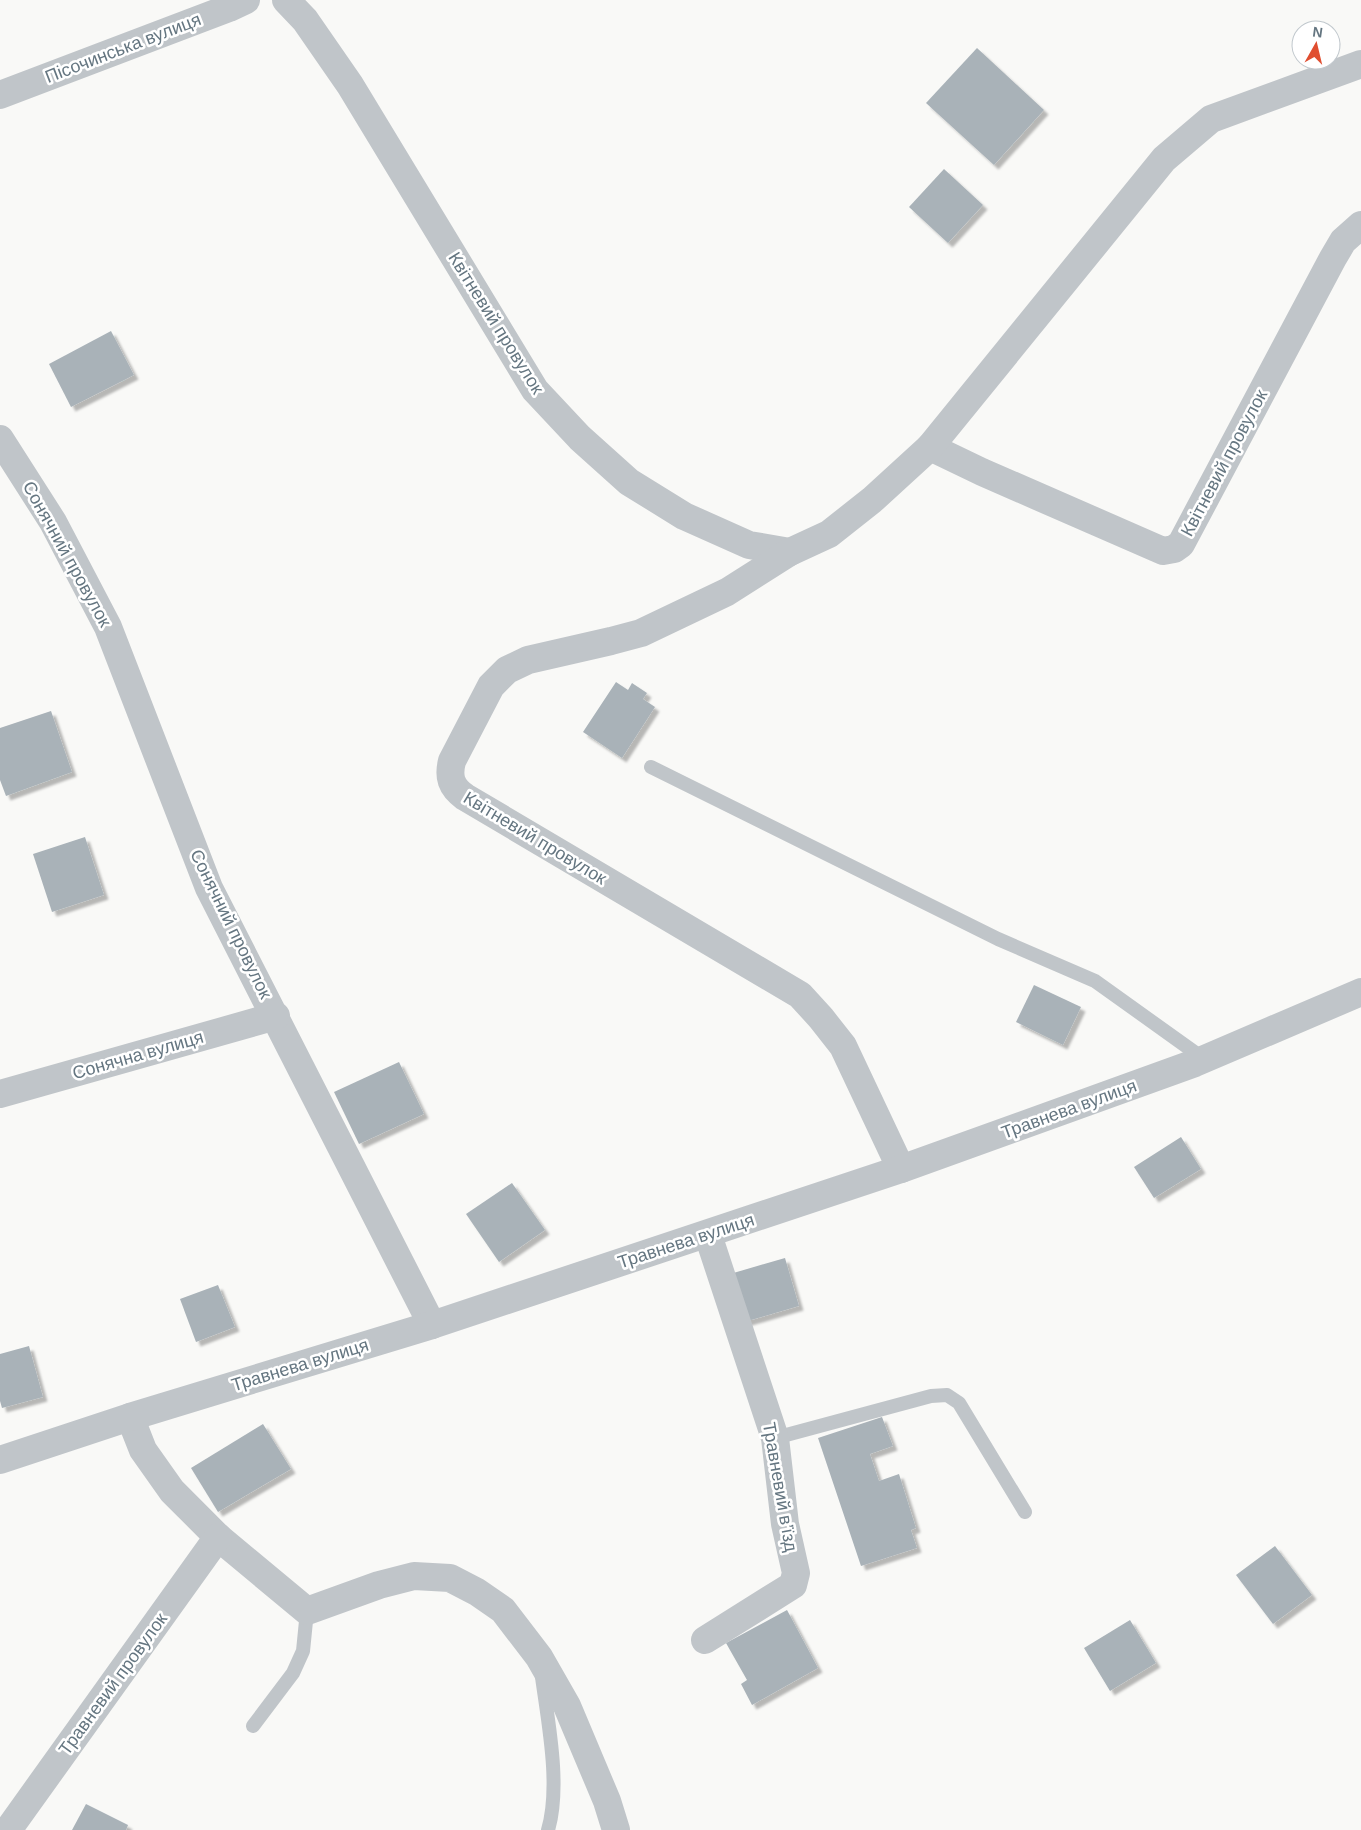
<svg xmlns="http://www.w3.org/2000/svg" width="1361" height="1830" font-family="Arial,sans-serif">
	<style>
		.building { fill: #a9b2b8; filter: url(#shadow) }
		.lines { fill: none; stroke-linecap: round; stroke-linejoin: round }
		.lane { stroke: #c0c5c9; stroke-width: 14 }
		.street { stroke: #c0c5c9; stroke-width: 28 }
		.labels { text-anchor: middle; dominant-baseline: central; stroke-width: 5; stroke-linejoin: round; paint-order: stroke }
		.street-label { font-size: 18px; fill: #657681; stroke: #fff }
	</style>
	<defs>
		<filter id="shadow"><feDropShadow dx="4.5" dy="4.5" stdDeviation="1" flood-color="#0004"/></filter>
	</defs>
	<rect width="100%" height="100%" fill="#f9f9f7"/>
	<g class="building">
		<polygon points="977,48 1044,110 994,165 926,103"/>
		<polygon points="944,169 983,205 948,243 909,207"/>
		<polygon points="111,331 134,375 71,407 49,364"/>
		<polygon points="616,682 628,690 632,683 647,693 643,699 655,707 622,758 583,732"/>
		<polygon points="51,711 72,772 6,796 0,780 0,728"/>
		<polygon points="85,837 104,895 52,912 33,854"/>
		<polygon points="1034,985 1081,1007 1063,1045 1016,1022"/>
		<polygon points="399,1062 424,1114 359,1144 334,1092"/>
		<polygon points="1181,1137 1201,1169 1154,1198 1134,1167"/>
		<polygon points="512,1183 545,1230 499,1262 466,1214"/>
		<polygon points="785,1258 799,1306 744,1322 730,1274"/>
		<polygon points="218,1285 235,1327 196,1342 180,1299"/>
		<polygon points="29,1346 43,1397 2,1408 0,1401 0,1354"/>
		<polygon points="882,1417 893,1446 870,1454 879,1481 899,1474 916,1528 911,1530 917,1548 861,1566 818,1438"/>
		<polygon points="263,1424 291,1469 218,1512 191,1468"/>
		<polygon points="1275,1546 1312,1595 1273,1624 1236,1575"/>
		<polygon points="787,1610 818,1668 752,1705 741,1684 747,1680 726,1643"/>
		<polygon points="1130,1620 1156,1663 1110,1691 1084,1648"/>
		<polygon points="86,1804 128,1825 126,1830 72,1830"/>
	</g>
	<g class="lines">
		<g class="lane">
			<polyline points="651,767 998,939 1095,981 1204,1059"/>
			<polyline points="775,1438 931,1396 947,1395 959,1403 1025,1512"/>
			<path d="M542 1677C548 1722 561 1786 548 1830"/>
			<polyline points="253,1726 293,1673 303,1651 307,1611"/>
		</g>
		<g class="street">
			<polyline points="286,0 305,20 350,85 535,390 580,438 629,482 684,516 749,545 790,552"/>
			<polyline points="0,95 229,8 246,0"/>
			<polyline points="0,439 53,522 108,627 209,888 432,1325"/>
			<polyline points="930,447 982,472 1163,551 1174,549 1181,544 1333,258 1343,241 1361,225"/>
			<polyline points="0,1094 276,1016"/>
			<path d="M901 1169 843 1046 821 1018 800 995 465 797C451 787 448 777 452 761L491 686 507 670 528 660 611 641 641 633 727 592 790 552 829 534 872 500 930 447 1164 159 1211 119 1361 64"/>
			<polyline points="130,1417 143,1450 172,1491 218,1537 307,1611 379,1585 414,1576 450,1578 477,1592 503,1610 539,1657 567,1706 607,1801 616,1830"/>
			<polyline points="0,1460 130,1417 432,1325 901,1169 1195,1063 1361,992"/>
			<polyline points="705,1640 793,1585 796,1573 785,1524 775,1438 708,1235"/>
			<polyline points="8,1830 218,1537"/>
		</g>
	</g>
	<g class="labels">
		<g class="street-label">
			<text transform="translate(123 48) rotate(-21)">Пісочинська вулиця</text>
			<text transform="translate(496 323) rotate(58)">Квітневий провулок</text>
			<text transform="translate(1224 463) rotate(-62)">Квітневий провулок</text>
			<text transform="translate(67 554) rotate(61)">Сонячний провулок</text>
			<text transform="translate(535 838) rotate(31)">Квітневий провулок</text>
			<text transform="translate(231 924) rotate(64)">Сонячний провулок</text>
			<text transform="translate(138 1055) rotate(-16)">Сонячна вулиця</text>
			<text transform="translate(1069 1109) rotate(-20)">Травнева вулиця</text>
			<text transform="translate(686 1241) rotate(-18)">Травнева вулиця</text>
			<text transform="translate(300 1365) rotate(-17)">Травнева вулиця</text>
			<text transform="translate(780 1487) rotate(80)">Травневий в’їзд</text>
			<text transform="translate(113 1684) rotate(-54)">Травневий провулок</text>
		</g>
	</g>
	<g transform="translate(1316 45) rotate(8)"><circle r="24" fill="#ffffff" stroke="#c1c8cd"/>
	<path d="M0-4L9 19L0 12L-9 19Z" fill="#e04e30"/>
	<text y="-8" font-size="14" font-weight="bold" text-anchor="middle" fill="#657681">N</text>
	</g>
</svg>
